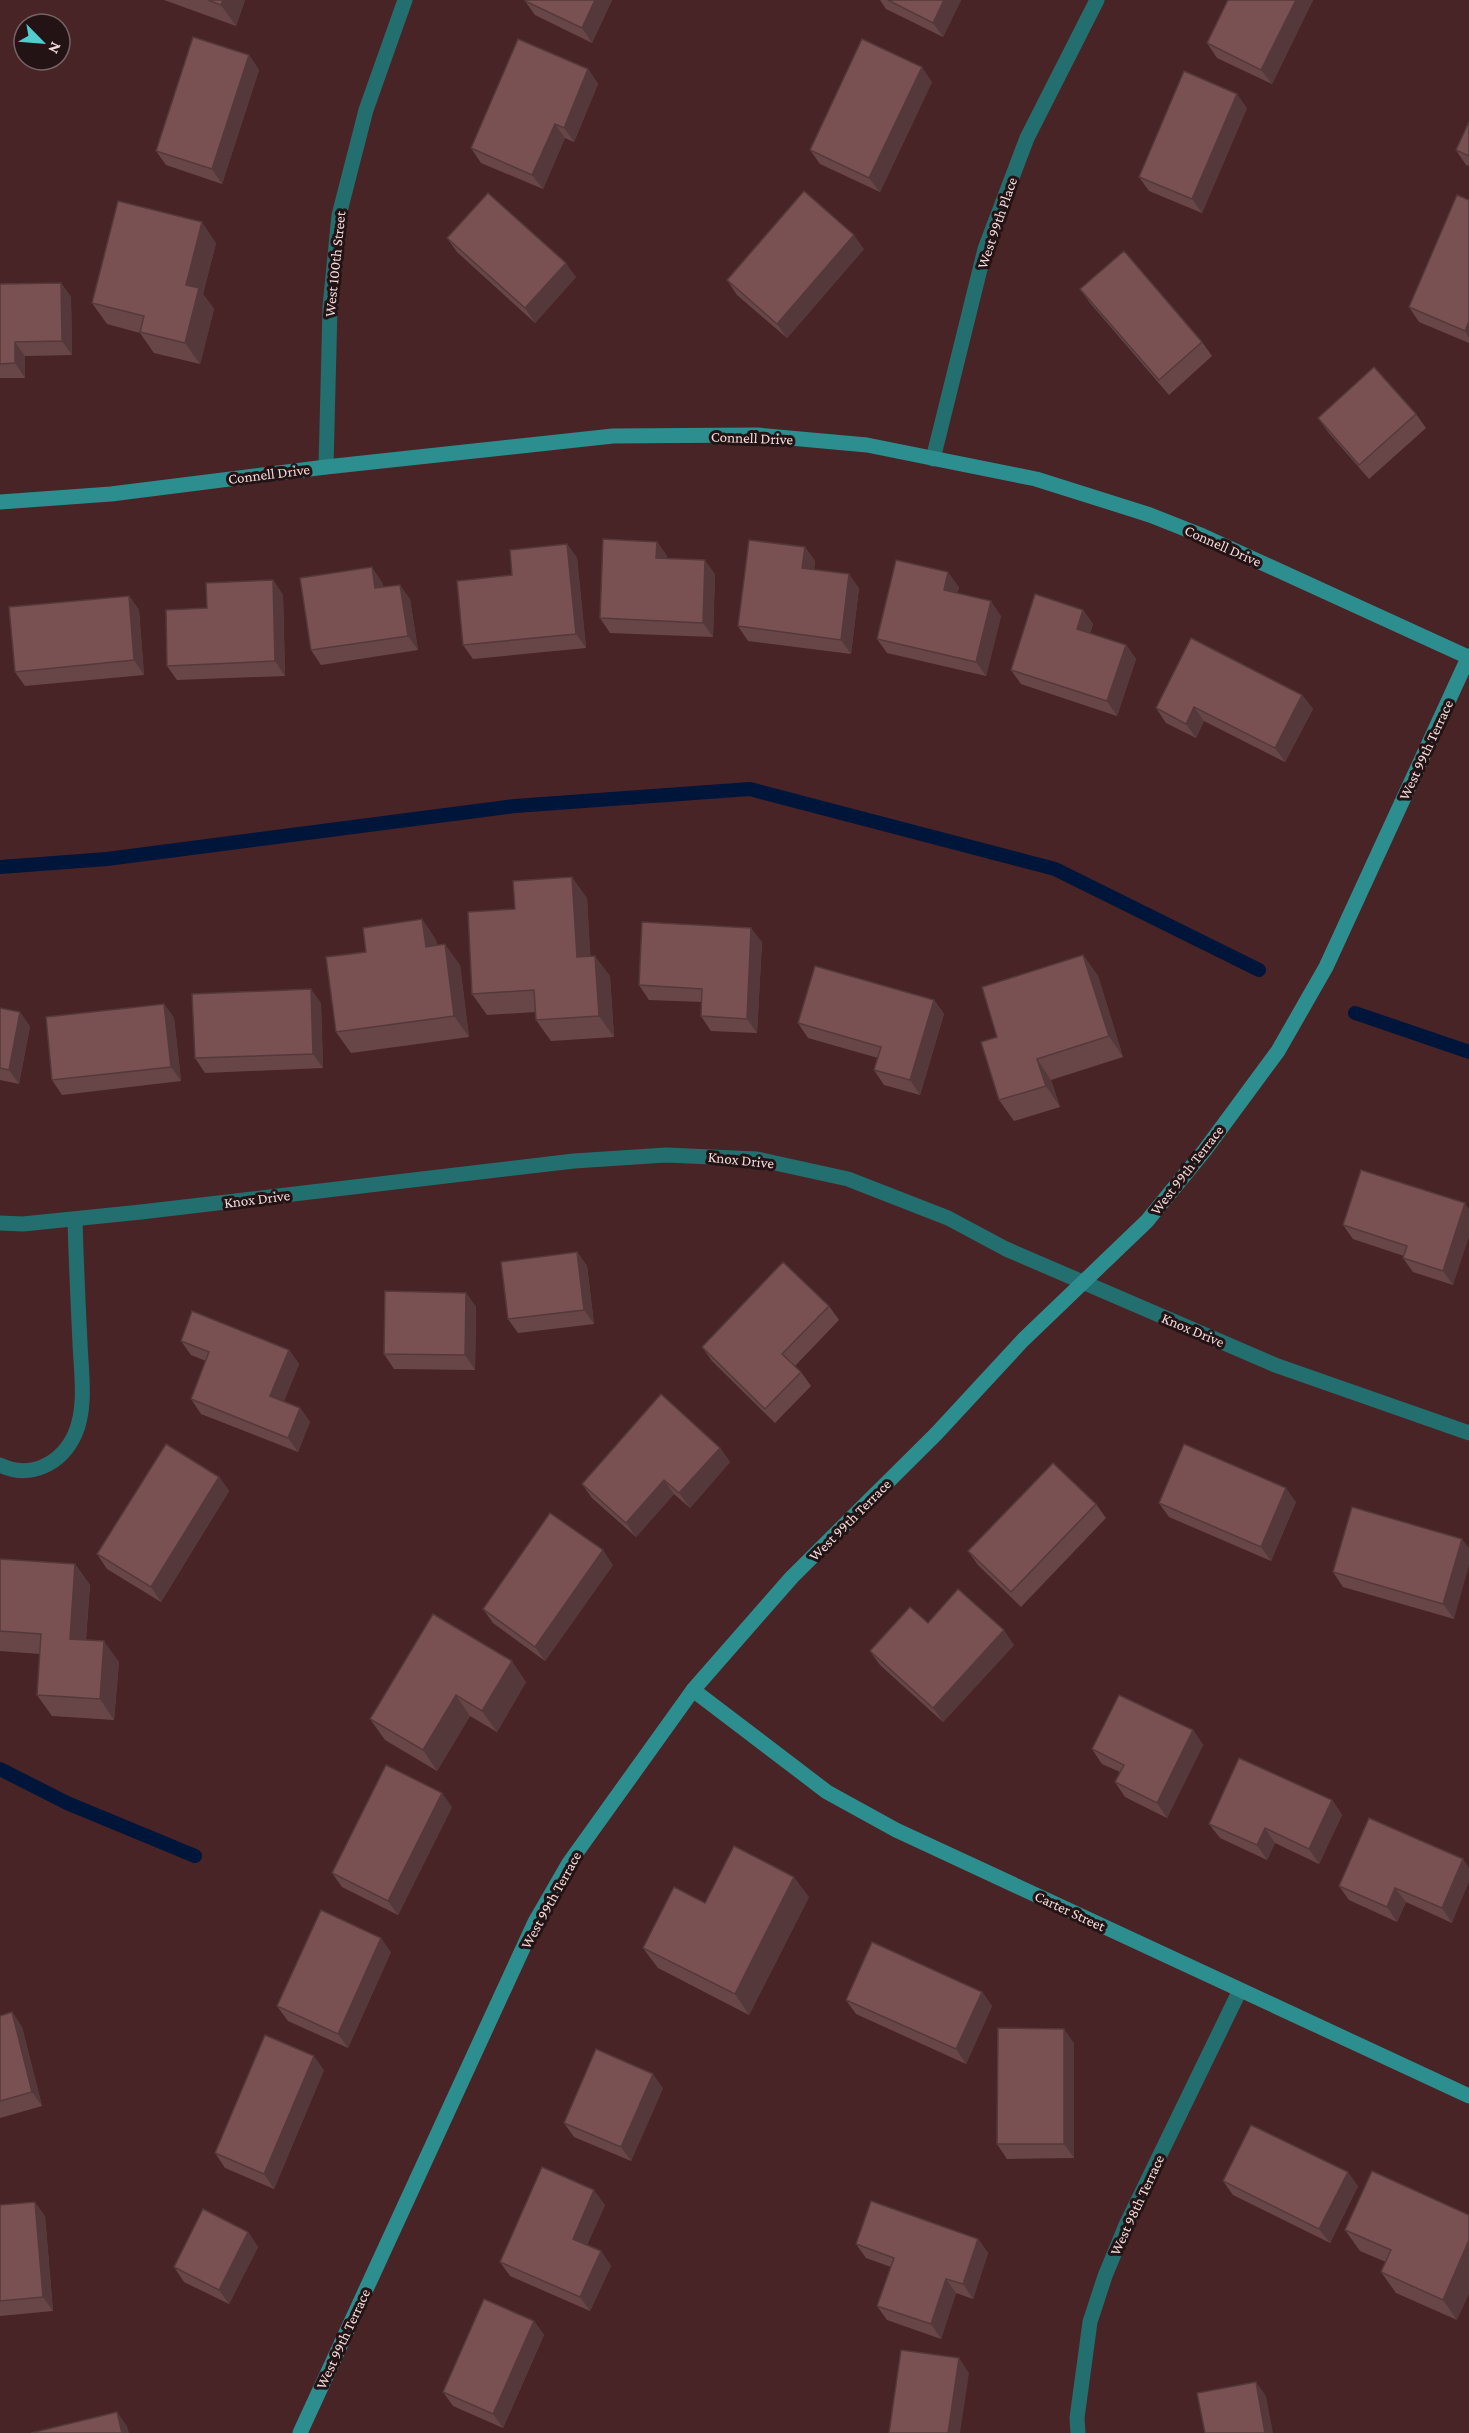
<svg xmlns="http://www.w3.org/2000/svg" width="1469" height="2433" font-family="'Crimson Pro',serif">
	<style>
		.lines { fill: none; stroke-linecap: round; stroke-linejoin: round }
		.stream { stroke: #00153a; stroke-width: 14 }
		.lane { stroke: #236f6f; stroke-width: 15 }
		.street { stroke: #236f6f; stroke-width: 15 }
		.secondary { stroke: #2d8e8f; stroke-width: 15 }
		.wall { fill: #684647 }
		.shaded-wall { fill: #55393a }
		.building { fill: #795153; stroke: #55393a; stroke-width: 1.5 }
		.labels { text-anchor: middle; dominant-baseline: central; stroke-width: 6; stroke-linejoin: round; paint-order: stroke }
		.street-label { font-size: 15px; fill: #f2dada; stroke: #231314 }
	</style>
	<rect width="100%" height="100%" fill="#482426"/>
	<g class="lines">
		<g class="stream">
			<polyline points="0,867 107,859 515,806 750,789 1055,869 1259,970"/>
			<polyline points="1355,1013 1469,1052"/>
			<polyline points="0,1769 67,1803 195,1856"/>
		</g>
		<path class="lane" d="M0 1465C31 1480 62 1463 75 1434 87 1407 81 1371 80 1343 78 1301 76 1260 75 1219"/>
		<g class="street">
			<polyline points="933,459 985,249 1027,138 1097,0"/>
			<polyline points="326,467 330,307 339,215 366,110 405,0"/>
			<polyline points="0,1223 23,1224 141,1212 574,1161 666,1155 757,1159 848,1179 948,1218 1006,1249 1275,1365 1469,1433"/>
			<polyline points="1078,2433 1077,2418 1090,2322 1105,2276 1126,2225 1240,1990"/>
		</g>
		<g class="secondary">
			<polyline points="0,502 111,494 326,467 613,436 757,435 867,445 1036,479 1150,515 1203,536 1468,657"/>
			<polyline points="693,1690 827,1792 896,1830 1469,2096"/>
			<polyline points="300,2433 535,1922 569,1863 693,1690 792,1577 936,1434 1023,1340 1147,1221 1205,1150 1278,1051 1326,967 1469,656"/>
		</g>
	</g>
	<g class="wall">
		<polygon points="164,0 245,0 236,26"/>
		<polygon points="526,0 612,0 592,43 535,15 525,1"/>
		<polygon points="880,0 961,0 943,37 886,9"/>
		<polygon points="1228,0 1313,0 1272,84 1217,58 1207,43"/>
		<polygon points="249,55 259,70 222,184 166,165 156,151"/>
		<polygon points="588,69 598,84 574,142 565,138 543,189 481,163 471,148"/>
		<polygon points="932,82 880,192 820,164 810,150"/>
		<polygon points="1247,108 1202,213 1149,191 1139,177"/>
		<polygon points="1469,122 1469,166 1466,165 1456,150"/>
		<polygon points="1469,200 1469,343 1419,322 1409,307"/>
		<polygon points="447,238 576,277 535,323 457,252"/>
		<polygon points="216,243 203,294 214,309 200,364 154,353 140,333 107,324 92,303"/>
		<polygon points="864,249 787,338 737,295 727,280"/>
		<polygon points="61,283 71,297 72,355 25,356 25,378 0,378 0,284"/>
		<polygon points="1080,289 1202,342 1212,356 1169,395 1090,303"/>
		<polygon points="1416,414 1426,428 1369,479 1328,432 1318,418"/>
		<polygon points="657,542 667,556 667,558 715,574 713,637 610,633 600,618"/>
		<polygon points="567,544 577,558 586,648 473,659 463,645 512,575"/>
		<polygon points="805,547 815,561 814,570 859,588 851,654 748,641 738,626"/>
		<polygon points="273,580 283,595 285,676 177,680 167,666 207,608"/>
		<polygon points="382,582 383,587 410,599 418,650 321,665 311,650"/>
		<polygon points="959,587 957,593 1001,616 986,676 887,653 877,639"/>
		<polygon points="129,596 139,610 144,675 25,686 15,672"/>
		<polygon points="1083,610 1093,624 1090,633 1126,645 1136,659 1117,716 1021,684 1011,670"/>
		<polygon points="1302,695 1313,709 1285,762 1204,721 1196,738 1166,723 1156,708"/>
		<polygon points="587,898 590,956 610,976 614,1037 551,1041 536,1020 536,1012 487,1015 472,994 515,909"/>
		<polygon points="422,919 436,940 437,945 460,965 469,1037 351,1053 336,1032 366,952"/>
		<polygon points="762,942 757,1033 711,1031 701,1016 702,1002 649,1000 639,985"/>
		<polygon points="1083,955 1098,976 1123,1057 1051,1080 1060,1107 1014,1121 999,1100 997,1037"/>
		<polygon points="934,1000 944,1014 920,1095 884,1085 874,1070 878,1058 808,1038 798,1023"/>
		<polygon points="321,1003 323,1068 205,1073 195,1058"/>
		<polygon points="164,1004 174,1018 181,1081 62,1095 52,1080"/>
		<polygon points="0,1008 30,1026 19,1084 0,1080"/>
		<polygon points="1465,1203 1453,1285 1413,1272 1403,1258 1404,1256 1353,1239 1343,1225"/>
		<polygon points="577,1252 587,1266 594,1324 518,1333 508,1319"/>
		<polygon points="466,1293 476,1307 475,1370 394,1369 384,1354"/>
		<polygon points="829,1306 839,1320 795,1366 801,1372 811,1386 775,1423 712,1361 702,1347"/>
		<polygon points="181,1341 289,1350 299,1364 284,1401 300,1408 310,1422 298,1452 201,1414 191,1399 206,1361 191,1355"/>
		<polygon points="720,1448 730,1462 690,1508 674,1494 636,1537 592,1498 582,1484"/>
		<polygon points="219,1477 229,1491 161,1602 107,1569 97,1554"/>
		<polygon points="1296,1502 1271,1561 1169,1517 1159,1503"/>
		<polygon points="1096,1504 1106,1518 1021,1607 978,1565 968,1551"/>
		<polygon points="1462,1539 1454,1619 1343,1587 1333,1572"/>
		<polygon points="0,1559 75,1564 90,1585 86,1640 119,1662 114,1720 52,1716 37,1695 40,1654 0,1651"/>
		<polygon points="613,1565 545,1661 493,1623 483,1609"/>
		<polygon points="433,1614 526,1682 497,1732 470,1716 437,1771 385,1740 370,1719"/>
		<polygon points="928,1623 1014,1645 943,1722 880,1665 870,1651"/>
		<polygon points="1193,1730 1203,1745 1167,1818 1125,1797 1115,1782 1120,1772 1102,1764 1092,1749"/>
		<polygon points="1332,1800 1342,1815 1319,1864 1275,1843 1267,1860 1220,1838 1209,1824"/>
		<polygon points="452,1807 398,1915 342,1887 332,1873"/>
		<polygon points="1463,1859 1452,1923 1406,1902 1397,1922 1349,1900 1339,1886"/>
		<polygon points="809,1897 749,2015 658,1968 643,1948 705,1903"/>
		<polygon points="391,1952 348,2048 288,2021 277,2006"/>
		<polygon points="982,1992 992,2006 966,2064 856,2014 846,2000"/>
		<polygon points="12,2012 22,2027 42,2106 0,2118 0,2016"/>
		<polygon points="1074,2043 1074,2158 1007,2159 997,2144"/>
		<polygon points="324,2070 274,2189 225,2168 215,2153"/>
		<polygon points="663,2088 631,2161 574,2137 564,2123"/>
		<polygon points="1372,2171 1457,2320 1396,2293 1381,2272 1386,2262 1360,2251 1345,2230"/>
		<polygon points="1223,2181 1358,2186 1330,2243 1233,2195"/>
		<polygon points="0,2205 45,2216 53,2311 0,2316"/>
		<polygon points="605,2205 587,2245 601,2251 611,2266 590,2311 510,2276 500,2262"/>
		<polygon points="248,2232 258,2247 229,2304 184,2282 174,2267"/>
		<polygon points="978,2239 988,2253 973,2299 956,2293 941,2339 887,2320 877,2306 891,2267 866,2258 856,2244"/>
		<polygon points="534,2321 544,2335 503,2428 453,2406 443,2392"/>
	</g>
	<g class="shaded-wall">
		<polygon points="223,0 245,0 236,26 221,5"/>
		<polygon points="595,0 612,0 592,43 582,28"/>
		<polygon points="944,0 961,0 943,37 933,23"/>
		<polygon points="1296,0 1313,0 1272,84 1261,70"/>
		<polygon points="249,55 259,70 222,184 212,169"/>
		<polygon points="922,67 932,82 880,192 869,178"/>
		<polygon points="588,69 598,84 574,142 564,128"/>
		<polygon points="1237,94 1247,108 1202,213 1192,199"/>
		<polygon points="555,124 565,138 543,189 532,175"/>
		<polygon points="202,222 216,243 203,294 214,309 200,364 185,343 186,285"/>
		<polygon points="854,235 864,249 787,338 777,324"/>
		<polygon points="566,263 576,277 535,323 525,308"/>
		<polygon points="61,283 71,297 72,355 62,341"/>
		<polygon points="1469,321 1469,338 1465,331"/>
		<polygon points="15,342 25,356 25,378 15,363"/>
		<polygon points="657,542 667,556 666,572 656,558"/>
		<polygon points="567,544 577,558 586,648 576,634"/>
		<polygon points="805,547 815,561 812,583 802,568"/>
		<polygon points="705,560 715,574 713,637 703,623"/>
		<polygon points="372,567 382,582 385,602 375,588"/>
		<polygon points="948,572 959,587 954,605 944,590"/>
		<polygon points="849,574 859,588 851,654 841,640"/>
		<polygon points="273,580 283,595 285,676 275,661"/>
		<polygon points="400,585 410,599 418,650 408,636"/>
		<polygon points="129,596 139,610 144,675 134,660"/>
		<polygon points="991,601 1001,616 986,676 976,662"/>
		<polygon points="1083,610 1093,624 1087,643 1077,629"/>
		<polygon points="1126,645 1136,659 1117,716 1107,701"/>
		<polygon points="1302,695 1313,709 1285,762 1275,748"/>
		<polygon points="1194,707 1204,721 1196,738 1186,724"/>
		<polygon points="572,877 587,898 592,978 577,957"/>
		<polygon points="422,919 436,940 440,968 426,947"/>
		<polygon points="751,928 762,942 757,1033 747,1019"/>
		<polygon points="445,944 460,965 469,1037 454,1016"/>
		<polygon points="1083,955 1098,976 1123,1057 1109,1036"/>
		<polygon points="595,956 610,976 614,1037 599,1016"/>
		<polygon points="311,989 321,1003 323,1068 313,1054"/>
		<polygon points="934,1000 944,1014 920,1095 910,1080"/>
		<polygon points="164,1004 174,1018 181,1081 171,1067"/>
		<polygon points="20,1012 30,1026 19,1084 9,1070"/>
		<polygon points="1037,1059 1051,1080 1060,1107 1046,1086"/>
		<polygon points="1465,1203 1469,1209 1469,1237 1453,1285 1443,1271"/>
		<polygon points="577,1252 587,1266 594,1324 584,1310"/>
		<polygon points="466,1293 476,1307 475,1370 465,1355"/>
		<polygon points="289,1350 299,1364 280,1410 270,1396"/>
		<polygon points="300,1408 310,1422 298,1452 288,1438"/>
		<polygon points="720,1448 730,1462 690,1508 679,1493"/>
		<polygon points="219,1477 229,1491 161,1602 151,1587"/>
		<polygon points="664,1480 674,1494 636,1537 626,1523"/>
		<polygon points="1286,1488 1296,1502 1271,1561 1261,1547"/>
		<polygon points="1462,1539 1469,1548 1469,1565 1454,1619 1443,1604"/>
		<polygon points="603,1550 613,1565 545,1661 535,1647"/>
		<polygon points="75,1564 90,1585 84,1660 70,1639"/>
		<polygon points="1004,1630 1014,1645 943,1722 933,1708"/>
		<polygon points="104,1641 119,1662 114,1720 100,1699"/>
		<polygon points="512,1661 526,1682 497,1732 482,1711"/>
		<polygon points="456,1695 470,1716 437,1771 423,1750"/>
		<polygon points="1193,1730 1203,1745 1167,1818 1157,1803"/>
		<polygon points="442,1793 452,1807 398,1915 388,1901"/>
		<polygon points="1332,1800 1342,1815 1319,1864 1309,1849"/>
		<polygon points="1265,1828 1275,1843 1267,1860 1257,1845"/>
		<polygon points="1463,1859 1469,1868 1469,1882 1452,1923 1442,1908"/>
		<polygon points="794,1877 809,1897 749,2015 735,1994"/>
		<polygon points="1395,1888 1406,1902 1397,1922 1387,1907"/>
		<polygon points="381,1938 391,1952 348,2048 338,2034"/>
		<polygon points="982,1992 992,2006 966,2064 956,2049"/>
		<polygon points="12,2012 22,2027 42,2106 32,2092"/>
		<polygon points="1064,2029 1074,2043 1074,2158 1064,2144"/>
		<polygon points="314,2056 324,2070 274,2189 264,2174"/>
		<polygon points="653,2074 663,2088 631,2161 621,2147"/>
		<polygon points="1348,2172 1358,2186 1330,2243 1319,2229"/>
		<polygon points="594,2190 605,2205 583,2253 573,2239"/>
		<polygon points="35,2202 45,2216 53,2311 43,2297"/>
		<polygon points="248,2232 258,2247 229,2304 219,2290"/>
		<polygon points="978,2239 988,2253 973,2299 963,2284"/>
		<polygon points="1469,2240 1469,2294 1457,2320 1443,2300"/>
		<polygon points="601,2251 611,2266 590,2311 580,2297"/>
		<polygon points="946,2279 956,2293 941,2339 931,2324"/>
		<polygon points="534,2321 544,2335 503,2428 493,2414"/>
		<polygon points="959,2358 969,2373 960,2433 948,2433"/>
		<polygon points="1256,2382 1266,2396 1273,2433 1265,2433"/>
		<polygon points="117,2412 127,2426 129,2433 122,2433"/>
	</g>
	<g class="building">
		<polygon points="208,0 223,0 221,5"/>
		<polygon points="526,0 595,0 582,28 525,1"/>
		<polygon points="888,0 944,0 933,23"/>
		<polygon points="1228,0 1296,0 1261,70 1207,43"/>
		<polygon points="193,37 249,55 212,169 156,151"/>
		<polygon points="518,39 588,69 564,128 555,124 532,175 471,148"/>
		<polygon points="862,39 922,67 869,178 810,150"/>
		<polygon points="1184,71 1237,94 1192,199 1139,177"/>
		<polygon points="1469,122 1469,156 1456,150"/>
		<polygon points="804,191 854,235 777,324 727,280"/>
		<polygon points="488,193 566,263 525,308 447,238"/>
		<polygon points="1457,195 1469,200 1469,321 1465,331 1409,307"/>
		<polygon points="118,201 202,222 186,285 199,288 185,343 140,332 144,316 92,303"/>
		<polygon points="1124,251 1202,342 1159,380 1080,289"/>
		<polygon points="61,283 62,341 15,342 15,363 0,364 0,284"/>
		<polygon points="1374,367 1416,414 1359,465 1318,418"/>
		<polygon points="603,539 657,542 656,558 705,560 703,623 600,618"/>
		<polygon points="749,540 805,547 802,568 849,574 841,640 738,626"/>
		<polygon points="567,544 576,634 463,645 457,581 512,575 510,550"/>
		<polygon points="896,560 948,572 944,590 991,601 976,662 877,639"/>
		<polygon points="372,567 375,588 400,585 408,636 311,650 300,578"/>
		<polygon points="273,580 275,661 167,666 166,610 207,608 206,583"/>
		<polygon points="1035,594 1083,610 1077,629 1126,645 1107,701 1011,670"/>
		<polygon points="129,596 134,660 15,672 9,607"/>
		<polygon points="1191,638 1302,695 1275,748 1194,707 1186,724 1156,708"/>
		<polygon points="572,877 577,957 595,956 599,1016 536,1020 534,990 472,994 468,912 515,909 513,881"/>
		<polygon points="422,919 426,947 445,944 454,1016 336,1032 326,957 366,952 363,928"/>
		<polygon points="642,922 751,928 747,1019 701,1016 702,989 639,985"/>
		<polygon points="1083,955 1109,1036 1037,1059 1046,1086 999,1100 981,1042 997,1037 982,987"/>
		<polygon points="815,966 934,1000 910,1080 874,1070 881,1047 798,1023"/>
		<polygon points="311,989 313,1054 195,1058 192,994"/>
		<polygon points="164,1004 171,1067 52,1080 46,1017"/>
		<polygon points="0,1008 20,1012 9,1070 0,1068"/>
		<polygon points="1361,1170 1465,1203 1443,1271 1403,1258 1407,1246 1343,1225"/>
		<polygon points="577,1252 584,1310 508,1319 501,1262"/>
		<polygon points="783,1262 829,1306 782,1354 801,1372 765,1409 702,1347"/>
		<polygon points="385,1291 466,1293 465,1355 384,1354"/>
		<polygon points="192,1311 289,1350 270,1396 300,1408 288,1438 191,1399 209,1352 181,1341"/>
		<polygon points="661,1394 720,1448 679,1493 664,1480 626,1523 582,1484"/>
		<polygon points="166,1444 219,1477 151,1587 97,1554"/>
		<polygon points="1184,1444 1286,1488 1261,1547 1159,1503"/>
		<polygon points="1053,1463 1096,1504 1011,1592 968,1551"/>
		<polygon points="1352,1507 1462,1539 1443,1604 1333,1572"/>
		<polygon points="550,1513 603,1550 535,1647 483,1609"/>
		<polygon points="0,1559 75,1564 70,1639 104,1641 100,1699 37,1695 41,1634 0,1631"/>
		<polygon points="958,1589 1004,1630 933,1708 870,1651 910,1607 928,1623"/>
		<polygon points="433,1614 512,1661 482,1711 456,1695 423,1750 370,1719"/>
		<polygon points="1119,1695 1193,1730 1157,1803 1115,1782 1124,1765 1092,1749"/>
		<polygon points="1239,1758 1332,1800 1309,1849 1265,1828 1257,1845 1209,1824"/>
		<polygon points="386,1765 442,1793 388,1901 332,1873"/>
		<polygon points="1369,1818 1463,1859 1442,1908 1395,1888 1387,1907 1339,1886"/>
		<polygon points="734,1846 794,1877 735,1994 643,1948 674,1887 705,1903"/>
		<polygon points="321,1910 381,1938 338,2034 277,2006"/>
		<polygon points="872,1942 982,1992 956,2049 846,2000"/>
		<polygon points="12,2012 32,2092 0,2101 0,2016"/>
		<polygon points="998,2028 1064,2029 1064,2144 997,2144"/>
		<polygon points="265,2035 314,2056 264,2174 215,2153"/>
		<polygon points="596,2049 653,2074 621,2147 564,2123"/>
		<polygon points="1251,2125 1348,2172 1319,2229 1223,2181"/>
		<polygon points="542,2167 594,2190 573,2239 601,2251 580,2297 500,2262"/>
		<polygon points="1372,2171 1469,2215 1469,2240 1443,2300 1381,2272 1391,2250 1345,2230"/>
		<polygon points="871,2201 978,2239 963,2284 946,2279 931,2324 877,2306 894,2258 856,2244"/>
		<polygon points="35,2202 43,2297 0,2301 0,2205"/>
		<polygon points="203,2209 248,2232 219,2290 174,2267"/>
		<polygon points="484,2299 534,2321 493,2414 443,2392"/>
		<polygon points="901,2350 959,2358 948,2433 889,2433"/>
		<polygon points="1256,2382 1265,2433 1205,2433 1197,2393"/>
		<polygon points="117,2412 122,2433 31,2433"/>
	</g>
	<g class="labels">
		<g class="street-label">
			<text transform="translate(997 223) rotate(-71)">West 99th Place</text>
			<text transform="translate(335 264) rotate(-84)">West 100th Street</text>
			<text transform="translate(752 438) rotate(2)">Connell Drive</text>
			<text transform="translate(269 474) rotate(-7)">Connell Drive</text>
			<text transform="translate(1223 546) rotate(24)">Connell Drive</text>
			<text transform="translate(1426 750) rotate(-65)">West 99th Terrace</text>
			<text transform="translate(741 1160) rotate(6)">Knox Drive</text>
			<text transform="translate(1187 1170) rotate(-52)">West 99th Terrace</text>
			<text transform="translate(257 1199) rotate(-7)">Knox Drive</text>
			<text transform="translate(1193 1330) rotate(23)">Knox Drive</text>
			<text transform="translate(850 1520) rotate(-45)">West 99th Terrace</text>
			<text transform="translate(551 1900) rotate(-61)">West 99th Terrace</text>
			<text transform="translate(1070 1911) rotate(25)">Carter Street</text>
			<text transform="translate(1137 2205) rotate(-65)">West 98th Terrace</text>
			<text transform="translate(343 2339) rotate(-65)">West 99th Terrace</text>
		</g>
	</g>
	<g transform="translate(42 42) rotate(115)"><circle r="28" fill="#231314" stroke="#766363" stroke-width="1.5"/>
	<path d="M0-4.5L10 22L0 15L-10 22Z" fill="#52cdce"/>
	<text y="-9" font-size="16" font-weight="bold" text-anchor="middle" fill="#f2dada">N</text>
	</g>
</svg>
